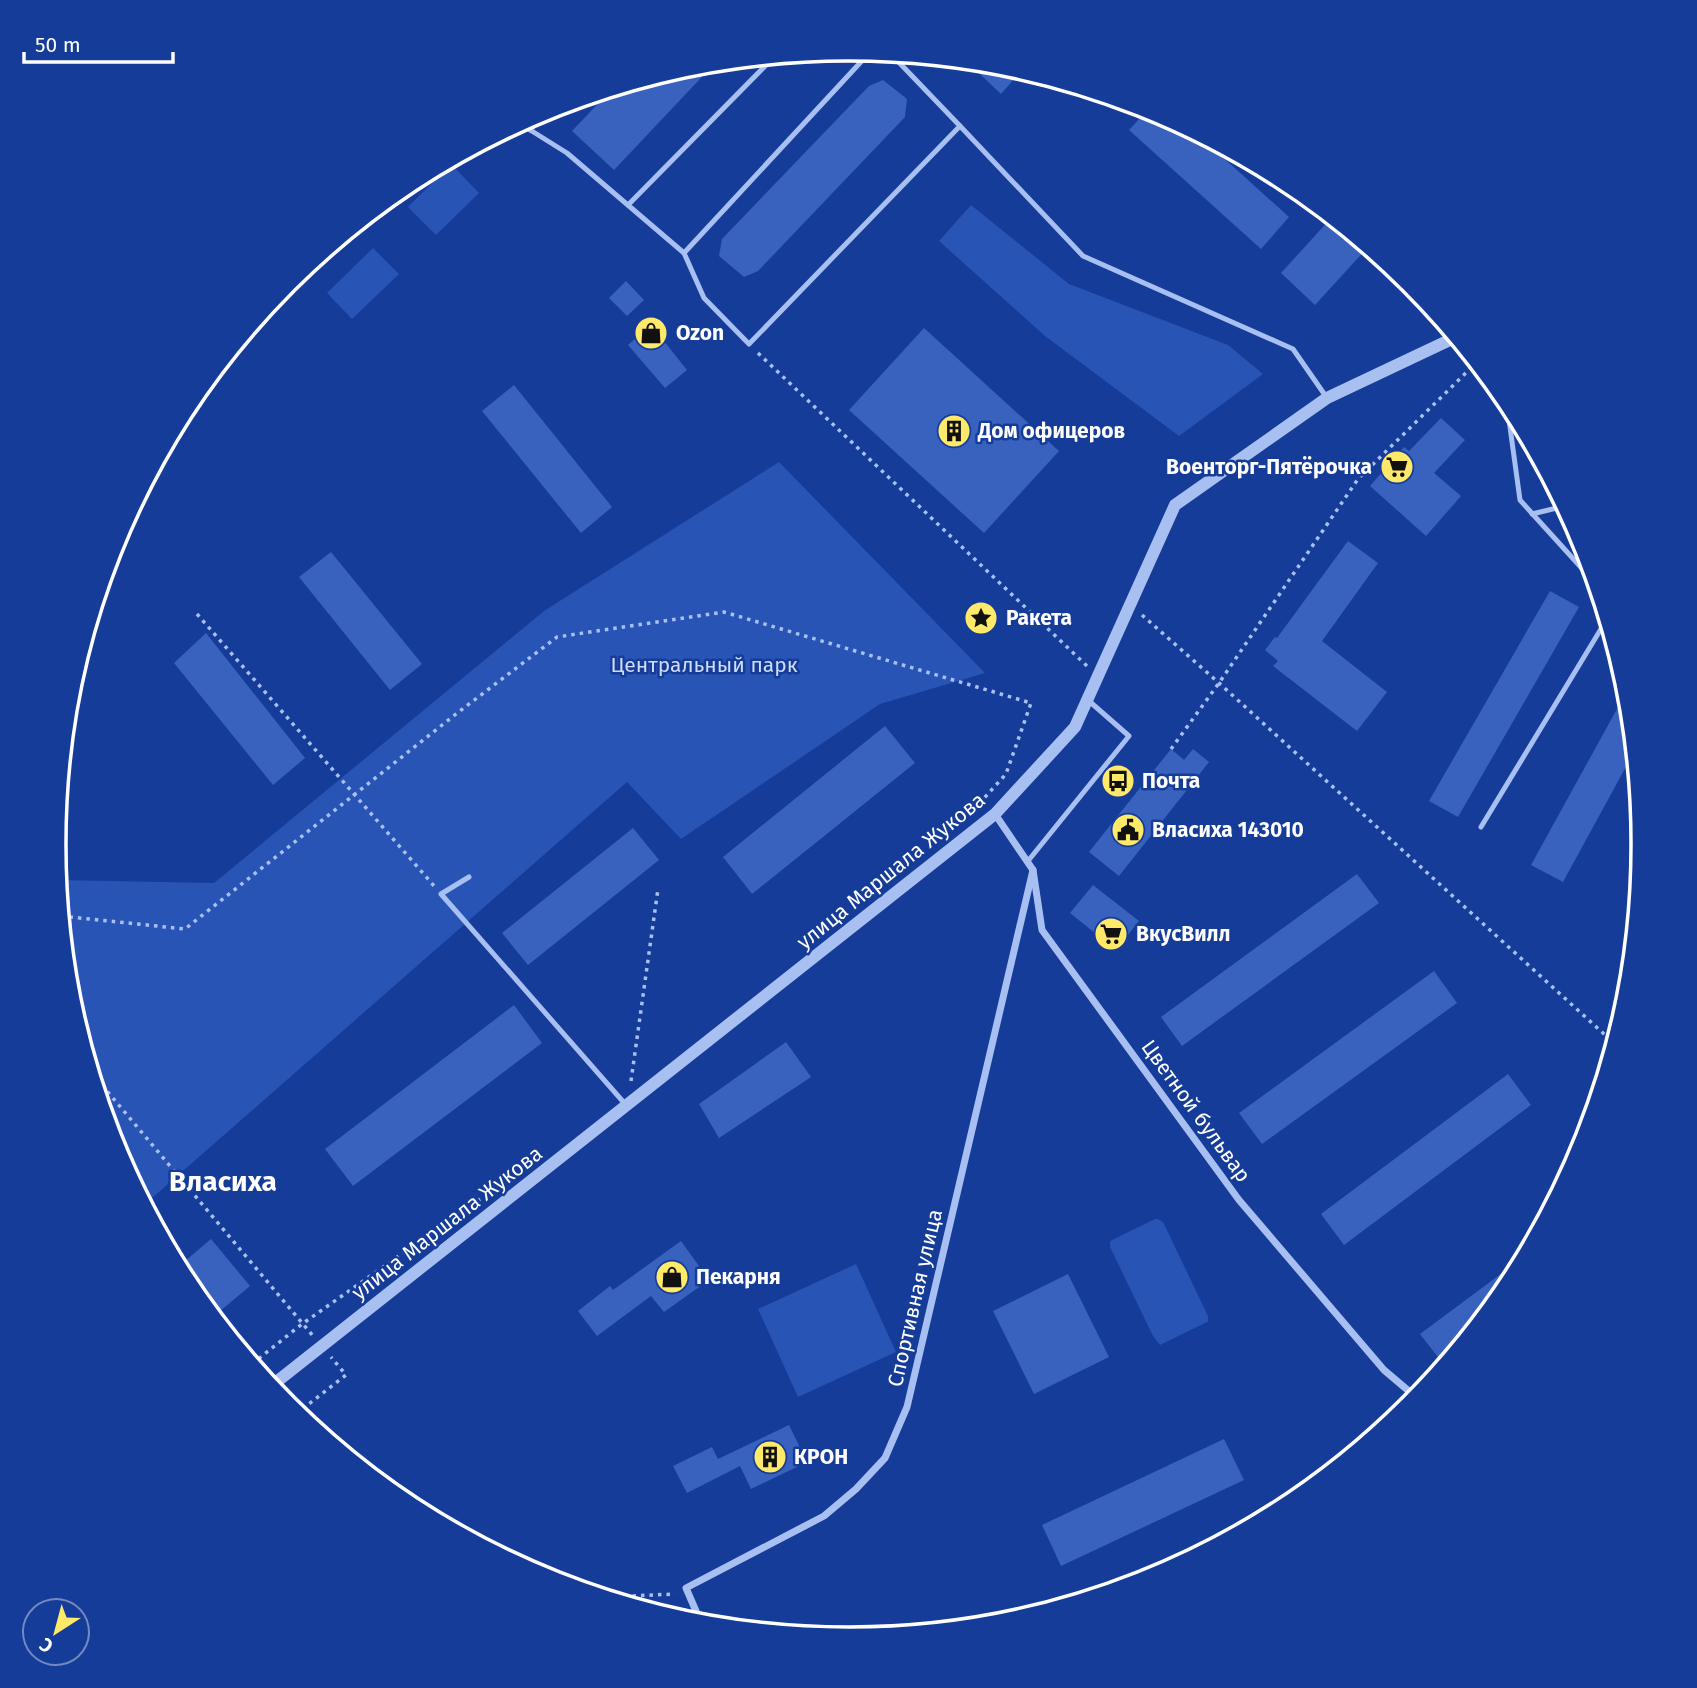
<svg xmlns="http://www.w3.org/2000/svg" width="1697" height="1688" font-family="'Fira Sans',sans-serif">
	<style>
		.green { fill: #2854b6 }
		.building { fill: #3962be }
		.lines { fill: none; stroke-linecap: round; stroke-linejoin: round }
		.path { stroke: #a8bff2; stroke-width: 3.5; stroke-dasharray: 3.5 5; stroke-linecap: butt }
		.service { stroke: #a8bff2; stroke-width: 5 }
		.minor { stroke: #a8bff2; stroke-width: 7 }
		.tertiary { stroke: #a8bff2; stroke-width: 12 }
		.labels { text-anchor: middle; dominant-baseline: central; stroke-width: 5; stroke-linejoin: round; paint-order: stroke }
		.poi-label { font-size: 21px; font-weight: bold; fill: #fff; stroke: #153c98; text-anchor: start }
		.park-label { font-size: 21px; fill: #cfddfd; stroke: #153c98 }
		.street-label { font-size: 21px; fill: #fff; stroke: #153c98 }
		.district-label { font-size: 28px; font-weight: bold; fill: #fff; stroke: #153c98 }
		.rim { fill: none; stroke: #fff; stroke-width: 3.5 }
	</style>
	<rect width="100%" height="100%" fill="#153c98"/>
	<g class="green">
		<polygon points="451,164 479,193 436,235 408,207"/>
		<polygon points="971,205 1069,284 1228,345 1263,374 1179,436 1045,336 939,241"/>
		<polygon points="373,248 399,274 352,319 327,293"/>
		<polygon points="779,462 985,673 880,704 681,839 627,782 144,1205 114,1148 69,999 57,880 214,883 544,611"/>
		<polygon points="1155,1219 1158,1219 1163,1222 1208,1316 1208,1322 1205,1323 1160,1345 1153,1336 1110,1247 1110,1242 1112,1240"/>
		<polygon points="856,1264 896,1352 798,1397 758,1309"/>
	</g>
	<g class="building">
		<polygon points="965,60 1004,64 1022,70 1001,94"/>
		<polygon points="716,62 614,170 572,131 612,89 694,64"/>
		<polygon points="883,80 907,99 905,117 758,271 744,277 719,256 722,239 869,86"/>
		<polygon points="1149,108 1196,133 1289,217 1261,249 1129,130"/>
		<polygon points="1332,217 1368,247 1315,305 1281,273"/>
		<polygon points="626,281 644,300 627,316 609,298"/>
		<polygon points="651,325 687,370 665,388 628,345"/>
		<polygon points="924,328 1059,451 984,533 849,410"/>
		<polygon points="514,385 612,507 581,533 482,411"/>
		<polygon points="1441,418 1465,440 1434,473 1461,496 1426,536 1370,486 1404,447 1409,451"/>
		<polygon points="1348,541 1378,563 1322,641 1387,692 1357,731 1273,666 1278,661 1265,650 1275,637 1277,638"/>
		<polygon points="331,552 422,664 390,690 299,577"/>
		<polygon points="1550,591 1579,607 1458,817 1429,801"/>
		<polygon points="206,633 305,758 273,785 174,663"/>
		<polygon points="1628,689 1634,752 1563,882 1531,865"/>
		<polygon points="885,726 915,763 752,894 723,857"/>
		<polygon points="1171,749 1184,760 1193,749 1209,762 1119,876 1089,852"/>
		<polygon points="633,828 659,860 528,965 502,933"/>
		<polygon points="1357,874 1379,903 1182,1046 1161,1017"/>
		<polygon points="1093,885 1139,921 1116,950 1070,913"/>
		<polygon points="1434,971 1457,1003 1262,1144 1239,1113"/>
		<polygon points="514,1005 542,1043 353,1186 325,1149"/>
		<polygon points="786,1042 811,1077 719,1138 699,1104"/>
		<polygon points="1508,1074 1531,1105 1344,1245 1321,1214"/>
		<polygon points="211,1239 250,1286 213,1317 187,1285 178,1267"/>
		<polygon points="681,1241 709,1280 664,1312 651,1296 597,1336 578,1311 610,1286 613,1290"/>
		<polygon points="1525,1256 1509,1286 1458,1349 1441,1361 1420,1334"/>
		<polygon points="1068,1274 1109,1357 1034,1394 993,1311"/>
		<polygon points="789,1425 807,1462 751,1489 740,1466 687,1493 673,1466 712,1447 718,1459"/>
		<polygon points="1224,1439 1244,1480 1061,1566 1042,1525"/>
	</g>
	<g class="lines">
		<g class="path">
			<polyline points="758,353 1087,666"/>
			<polyline points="197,614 435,887"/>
			<polyline points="1142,615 1219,683 1615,1044"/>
			<polyline points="1171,749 1219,683 1358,479 1477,362"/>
			<polyline points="61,916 185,929 456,714 557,637 724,612 1031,703 1006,774 977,806"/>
			<polyline points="91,1072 313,1336"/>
			<polyline points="631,1081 658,889"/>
			<polyline points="252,1364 302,1324 480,1199"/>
			<polyline points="296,1414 346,1375 331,1357"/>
			<polyline points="607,1597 675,1594"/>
		</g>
		<g class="service">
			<polyline points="519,123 567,153 684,253 871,51"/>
			<polyline points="960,126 1083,256 1293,349 1327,398"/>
			<polyline points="530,130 551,107"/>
			<polyline points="628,205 775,56"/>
			<polyline points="684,253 704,298 749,344 960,126 890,53"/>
			<polyline points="305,266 306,267 316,257"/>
			<polyline points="1506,398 1520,500 1597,585"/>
			<polyline points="187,403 262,312"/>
			<polyline points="1532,514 1565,506"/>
			<polyline points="1481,827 1607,619"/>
			<polyline points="1028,861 1129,736 1089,701"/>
			<polyline points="469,877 441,894 626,1105"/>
		</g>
		<g class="minor">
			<polyline points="995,814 1033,870 1042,930 1239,1200 1384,1370 1417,1398"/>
			<polyline points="702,1625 686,1588 824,1516 856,1489 885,1458 907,1407 1033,870"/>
		</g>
		<polyline class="tertiary" points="270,1387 995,814 1075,727 1175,505 1327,398 1456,337"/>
	</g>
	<defs>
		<symbol id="shop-disc" viewBox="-11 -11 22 22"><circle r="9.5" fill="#ffe969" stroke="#153c98"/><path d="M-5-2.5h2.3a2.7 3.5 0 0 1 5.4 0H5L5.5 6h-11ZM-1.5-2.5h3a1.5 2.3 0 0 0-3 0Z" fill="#111"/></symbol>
		<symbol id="building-disc" viewBox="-11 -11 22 22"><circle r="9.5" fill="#ffe969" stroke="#153c98"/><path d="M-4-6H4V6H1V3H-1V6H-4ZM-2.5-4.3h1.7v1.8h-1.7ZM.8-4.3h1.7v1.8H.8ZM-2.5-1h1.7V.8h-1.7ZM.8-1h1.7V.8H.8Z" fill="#111"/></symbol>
		<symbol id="supermarket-disc" viewBox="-11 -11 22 22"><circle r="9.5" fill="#ffe969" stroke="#153c98"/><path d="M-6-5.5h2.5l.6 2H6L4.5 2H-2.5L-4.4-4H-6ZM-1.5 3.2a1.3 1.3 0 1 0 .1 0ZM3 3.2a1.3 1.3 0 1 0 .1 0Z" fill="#111"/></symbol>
		<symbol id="sight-disc" viewBox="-11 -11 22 22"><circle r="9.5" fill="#ffe969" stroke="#153c98"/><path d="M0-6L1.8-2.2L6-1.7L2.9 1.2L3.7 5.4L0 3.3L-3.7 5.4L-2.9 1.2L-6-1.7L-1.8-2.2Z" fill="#111"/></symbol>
		<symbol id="bus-disc" viewBox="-11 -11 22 22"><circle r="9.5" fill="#ffe969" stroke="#153c98"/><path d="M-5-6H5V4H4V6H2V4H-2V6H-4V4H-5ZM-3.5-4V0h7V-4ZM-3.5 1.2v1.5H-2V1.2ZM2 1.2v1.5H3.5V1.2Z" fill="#111"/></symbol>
		<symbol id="civic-disc" viewBox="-11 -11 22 22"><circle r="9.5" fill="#ffe969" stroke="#153c98"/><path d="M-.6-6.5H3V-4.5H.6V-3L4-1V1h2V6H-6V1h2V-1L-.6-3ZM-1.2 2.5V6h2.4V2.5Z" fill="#111"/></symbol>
	</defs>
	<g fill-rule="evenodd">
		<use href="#shop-disc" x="632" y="314" width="38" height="38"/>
		<use href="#building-disc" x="935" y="412" width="38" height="38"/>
		<use href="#supermarket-disc" x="1378" y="448" width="38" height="38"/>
		<use href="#sight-disc" x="962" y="599" width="38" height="38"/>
		<use href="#bus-disc" x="1099" y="762" width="38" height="38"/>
		<use href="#civic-disc" x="1109" y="811" width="38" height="38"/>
		<use href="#supermarket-disc" x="1092" y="915" width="38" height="38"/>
		<use href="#shop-disc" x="653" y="1258" width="38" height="38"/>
		<use href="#building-disc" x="751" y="1438" width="38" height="38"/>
	</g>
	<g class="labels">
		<g class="poi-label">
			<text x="676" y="333">Ozon</text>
			<text x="978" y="431">Дом офицеров</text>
			<text x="1372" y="467" text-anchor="end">Военторг-Пятёрочка</text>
			<text x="1006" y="618">Ракета</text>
			<text x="1142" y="781">Почта</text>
			<text x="1152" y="830">Власиха 143010</text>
			<text x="1136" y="934">ВкусВилл</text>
			<text x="696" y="1277">Пекарня</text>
			<text x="794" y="1457">КРОН</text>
		</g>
		<g class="park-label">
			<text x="704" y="665">Центральный парк</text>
		</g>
		<g class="street-label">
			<text transform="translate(891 871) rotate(-39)">улица Маршала Жукова</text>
			<text transform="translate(1196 1111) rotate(54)">Цветной бульвар</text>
			<text transform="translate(447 1223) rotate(-38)">улица Маршала Жукова</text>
			<text transform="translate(915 1298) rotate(-77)">Спортивная улица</text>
		</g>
		<g class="district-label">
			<text x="223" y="1181">Власиха</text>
		</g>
	</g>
	<path d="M0 0H1697V1688H0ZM848 61H849A782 782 0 0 1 1631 843V845A782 782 0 0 1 849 1627H848A782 782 0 0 1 66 845V843A782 782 0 0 1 848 61Z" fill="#153c98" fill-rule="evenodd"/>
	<path class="rim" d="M848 61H849A782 782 0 0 1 1631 843V845A782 782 0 0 1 849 1627H848A782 782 0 0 1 66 845V843A782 782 0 0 1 848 61Z"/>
	<g transform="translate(56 1632) rotate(216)"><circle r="33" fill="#153c98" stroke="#738ac1" stroke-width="2"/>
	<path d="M0-5L12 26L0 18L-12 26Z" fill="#ffe969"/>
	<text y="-10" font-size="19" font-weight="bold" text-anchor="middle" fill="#ffffff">С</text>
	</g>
	<path d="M24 52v10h149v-10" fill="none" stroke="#ffffff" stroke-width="3.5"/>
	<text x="35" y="52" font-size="21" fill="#ffffff" stroke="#153c98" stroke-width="5" paint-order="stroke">50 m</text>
</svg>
